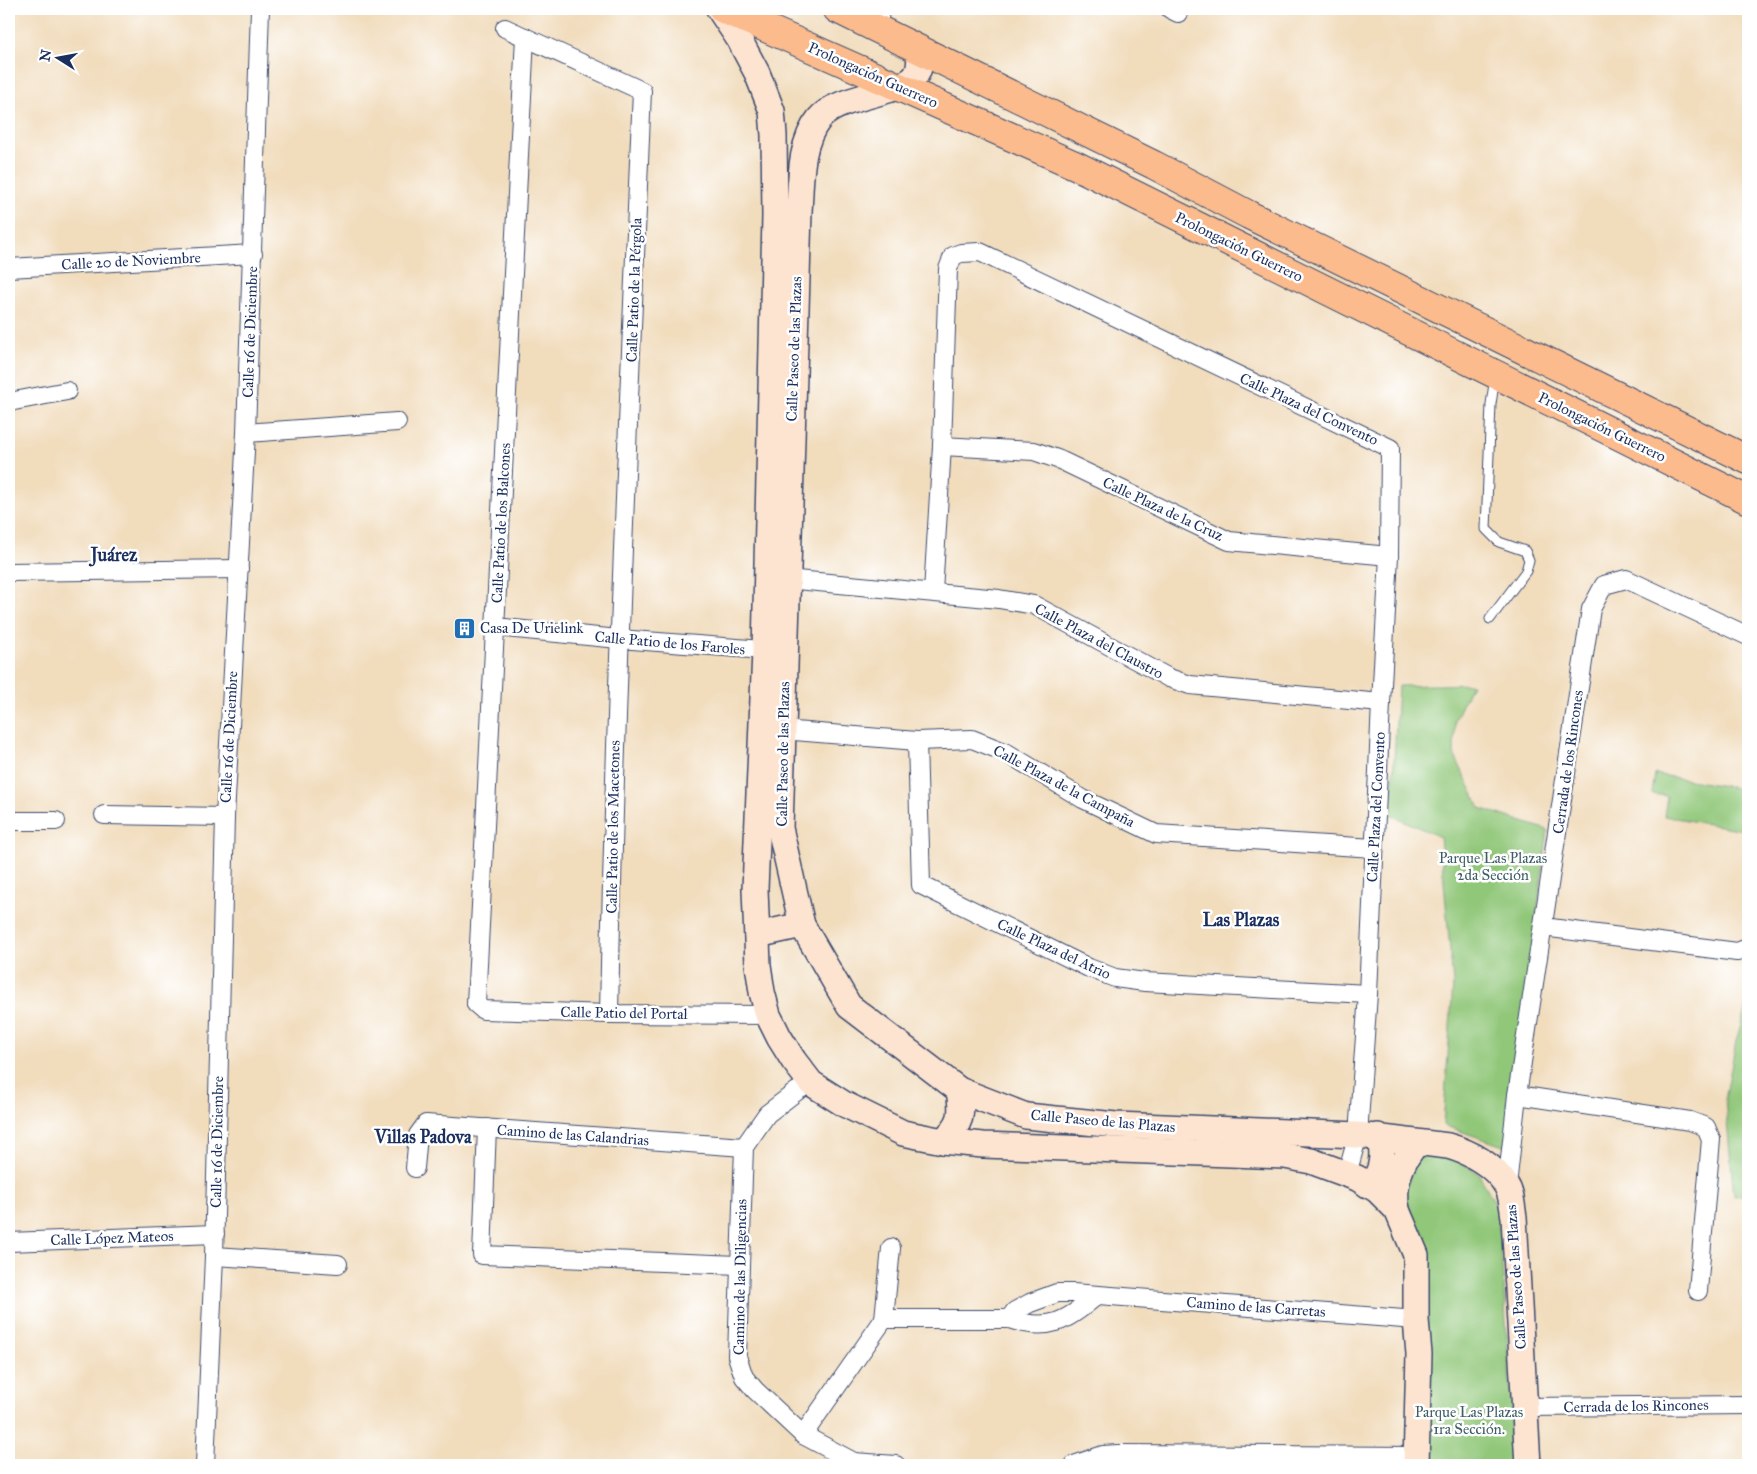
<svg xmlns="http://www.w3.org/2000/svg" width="1757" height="1474" font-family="'IM FELL Great Primer',serif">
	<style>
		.green { fill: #91c779; stroke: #567b6c }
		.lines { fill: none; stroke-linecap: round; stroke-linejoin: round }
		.lane-casing { stroke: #3b496c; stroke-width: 11 }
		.street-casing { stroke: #3b496c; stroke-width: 20 }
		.secondary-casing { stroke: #3b496c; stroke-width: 28 }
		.primary-casing { stroke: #3b496c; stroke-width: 30 }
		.lane { stroke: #fff; stroke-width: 9 }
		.street { stroke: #fff; stroke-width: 18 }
		.secondary { stroke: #fde4d1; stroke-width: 25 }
		.primary { stroke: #fbbb8d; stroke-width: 28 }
		.labels { text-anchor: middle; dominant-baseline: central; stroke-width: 5; stroke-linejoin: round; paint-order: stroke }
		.street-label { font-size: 15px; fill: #1b2f5e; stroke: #fff }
		.poi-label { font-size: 15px; fill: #1b2f5e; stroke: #fff; text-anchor: start }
		.park-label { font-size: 15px; fill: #3e5d66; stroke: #fff }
		.quarter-label { font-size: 18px; font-weight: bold; fill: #1b2f5e; stroke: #fff }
	</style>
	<rect width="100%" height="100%" fill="#fff"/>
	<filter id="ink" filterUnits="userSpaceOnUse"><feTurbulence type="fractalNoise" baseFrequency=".02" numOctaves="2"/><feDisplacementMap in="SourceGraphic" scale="10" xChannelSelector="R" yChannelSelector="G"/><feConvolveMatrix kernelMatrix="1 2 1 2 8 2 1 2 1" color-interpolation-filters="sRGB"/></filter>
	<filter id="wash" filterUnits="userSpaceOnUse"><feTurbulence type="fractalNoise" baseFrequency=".0096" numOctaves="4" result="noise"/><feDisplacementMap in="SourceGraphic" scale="20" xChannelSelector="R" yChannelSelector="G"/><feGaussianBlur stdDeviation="1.12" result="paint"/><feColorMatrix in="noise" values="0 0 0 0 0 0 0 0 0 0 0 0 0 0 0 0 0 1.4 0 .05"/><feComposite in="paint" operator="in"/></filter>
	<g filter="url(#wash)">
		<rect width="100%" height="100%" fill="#f1dcbc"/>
		<g class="green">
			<polygon points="1472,684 1455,720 1454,754 1480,808 1548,830 1506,1147 1443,1125 1453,984 1440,837 1391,815 1398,686"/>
			<polygon points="1655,774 1748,790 1748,831 1664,816 1667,796 1652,794"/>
			<polygon points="1748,999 1748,1195 1734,1196 1725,1100 1736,1041"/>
			<polygon points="1374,1143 1444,1153 1478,1173 1498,1208 1516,1465 1424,1465 1429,1257 1409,1207"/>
		</g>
	</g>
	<g filter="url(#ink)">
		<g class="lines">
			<defs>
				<polyline id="lane" points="1490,619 1526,571 1529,560 1525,551 1499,542 1486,529 1491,404 1495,377"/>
				<g id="street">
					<polyline points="1170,9 1178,13"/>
					<path d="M505 28 642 91C629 399 615 706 609 1014"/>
					<polyline points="878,28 880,9"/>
					<polyline points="525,37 476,1004 483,1010 609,1014 768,1015"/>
					<polyline points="9,268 253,254"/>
					<polyline points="9,402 67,391"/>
					<polyline points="246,433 397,422"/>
					<polyline points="942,446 1034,451 1060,460 1229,541 1389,556"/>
					<polyline points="9,572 239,569"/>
					<polyline points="786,579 999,599 1034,605 1169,678 1190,685 1381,703"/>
					<polyline points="933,592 942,446 948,269 953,256 961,253 980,252 1390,448 1389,556 1381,703 1368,994 1358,1135 1347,1174"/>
					<polyline points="495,627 619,639 776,651"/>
					<polyline points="782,730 917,741 972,739 1007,753 1083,799 1156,834 1374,848"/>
					<polyline points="917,741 921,885 1089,968 1115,978 1145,982 1368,994"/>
					<polyline points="104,815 225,817"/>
					<polyline points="9,821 56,821"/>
					<polyline points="1543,927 1737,952 1748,948"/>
					<polyline points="811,1083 797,1091 767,1114 744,1147 737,1356 744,1377 755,1390 803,1435 854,1462 896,1465"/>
					<polyline points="1517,1095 1690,1121 1706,1127 1711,1139 1698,1291"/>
					<polyline points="487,1128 482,1255 739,1265"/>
					<polyline points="415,1168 418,1135 426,1124 744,1147"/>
					<polyline points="1507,1186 1517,1095 1591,609 1604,585 1626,579 1748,636"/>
					<polyline points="9,1242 215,1234"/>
					<polyline points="214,1256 338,1264"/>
					<polyline points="884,1319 891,1248"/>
					<polyline points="1009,1319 1015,1311 1030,1303 1057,1293 1073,1293 1416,1320"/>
					<polyline points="1525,1407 1748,1405"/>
					<path d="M803 1435 884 1319H1009C1048 1332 1067 1322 1097 1295"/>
					<polyline points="205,1465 214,1256 225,817 246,433 260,9"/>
					<polyline points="1074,1465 1103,1455 1118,1454 1416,1456"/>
				</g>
				<g id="secondary">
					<polyline points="719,9 739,39 757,73 772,111 774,135 775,216 765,651 755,889 758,965 762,992 768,1015 779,1037 794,1061 811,1083 844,1104 903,1133 943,1141 983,1145 1285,1156 1311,1161 1357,1178 1377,1190 1397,1210 1416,1255 1416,1320 1419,1354 1416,1465"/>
					<path d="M919 49C920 58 921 67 916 75 904 94 838 95 819 119 799 144 801 182 799 212L780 828 802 925 849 1006 959 1090 1026 1116 1116 1125 1358 1135 1448 1146C1470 1152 1494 1165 1506 1185 1512 1194 1512 1207 1514 1217L1528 1465"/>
					<polyline points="757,935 802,925"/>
					<path d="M943 1141C962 1123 963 1115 959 1090"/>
					<path d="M1368 1185C1383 1175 1385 1152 1378 1136"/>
					<path d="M1397 1210C1392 1185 1401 1161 1417 1143"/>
				</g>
				<g id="primary">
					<polyline points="723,9 1077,166 1748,500"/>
					<polyline points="837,9 1154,165 1249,215 1748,460"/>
				</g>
			</defs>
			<use href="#lane" class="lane-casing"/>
			<use href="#street" class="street-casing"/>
			<use href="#secondary" class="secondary-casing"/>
			<use href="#primary" class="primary-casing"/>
			<use href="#lane" class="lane"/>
			<use href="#street" class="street"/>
			<use href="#secondary" class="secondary"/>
			<use href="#primary" class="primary"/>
		</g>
	</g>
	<defs>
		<symbol id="building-square" viewBox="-11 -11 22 22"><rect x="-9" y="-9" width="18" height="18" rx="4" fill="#1f6fb2" stroke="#fff"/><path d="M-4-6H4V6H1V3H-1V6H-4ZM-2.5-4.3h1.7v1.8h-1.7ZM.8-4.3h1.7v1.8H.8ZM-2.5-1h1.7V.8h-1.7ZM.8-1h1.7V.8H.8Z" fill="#fff"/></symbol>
	</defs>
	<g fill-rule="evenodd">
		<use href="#building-square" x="452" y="616" width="25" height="25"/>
	</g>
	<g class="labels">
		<g class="street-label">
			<text transform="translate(873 75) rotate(24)">Prolongación Guerrero</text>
			<text transform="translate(1239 247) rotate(26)">Prolongación Guerrero</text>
			<text transform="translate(131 261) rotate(-3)">Calle 20 de Noviembre</text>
			<text transform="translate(634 290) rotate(-88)">Calle Patio de la Pérgola</text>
			<text transform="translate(250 332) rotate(-88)">Calle 16 de Diciembre</text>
			<text transform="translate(794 349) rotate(-88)">Calle Paseo de las Plazas</text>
			<text transform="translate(1309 409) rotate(25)">Calle Plaza del Convento</text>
			<text transform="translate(1602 427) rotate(26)">Prolongación Guerrero</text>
			<text transform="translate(1163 509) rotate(25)">Calle Plaza de la Cruz</text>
			<text transform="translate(501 523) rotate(-87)">Calle Patio de los Balcones</text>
			<text transform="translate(1099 641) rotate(28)">Calle Plaza del Claustro</text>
			<text transform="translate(670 643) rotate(5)">Calle Patio de los Faroles</text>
			<text transform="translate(229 737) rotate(-87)">Calle 16 de Diciembre</text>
			<text transform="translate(783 754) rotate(-89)">Calle Paseo de las Plazas</text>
			<text transform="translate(1568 762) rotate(-82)">Cerrada de los Rincones</text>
			<text transform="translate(1064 786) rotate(28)">Calle Plaza de la Campaña</text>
			<text transform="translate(1376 807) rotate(-87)">Calle Plaza del Convento</text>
			<text transform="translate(613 827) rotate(-89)">Calle Patio de los Macetones</text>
			<text transform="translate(1054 949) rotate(25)">Calle Plaza del Atrio</text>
			<text transform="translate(624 1013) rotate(1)">Calle Patio del Portal</text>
			<text transform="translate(1103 1121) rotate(5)">Calle Paseo de las Plazas</text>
			<text transform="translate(573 1135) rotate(4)">Camino de las Calandrias</text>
			<text transform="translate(217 1142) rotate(-89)">Calle 16 de Diciembre</text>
			<text transform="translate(112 1238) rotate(-2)">Calle López Mateos</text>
			<text transform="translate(740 1277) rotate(-89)">Camino de las Diligencias</text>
			<text transform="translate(1516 1277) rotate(-94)">Calle Paseo de las Plazas</text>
			<text transform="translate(1256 1307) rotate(4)">Camino de las Carretas</text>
			<text transform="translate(1636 1406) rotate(-1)">Cerrada de los Rincones</text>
		</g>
		<g class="poi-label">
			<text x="480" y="628">Casa De Urielink</text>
		</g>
		<g class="park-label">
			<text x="1493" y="858">Parque Las Plazas<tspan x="1493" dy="17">2da Sección</tspan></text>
			<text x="1469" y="1412">Parque Las Plazas<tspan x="1469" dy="17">1ra Sección.</tspan></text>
		</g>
		<g class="quarter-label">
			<text x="114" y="555">Juárez</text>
			<text x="1241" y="920">Las Plazas</text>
			<text x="423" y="1137">Villas Padova</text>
		</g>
	</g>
	<rect width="1757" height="1474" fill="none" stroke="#fff" stroke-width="30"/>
	<g transform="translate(58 58) rotate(281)" stroke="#ffffff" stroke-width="4" paint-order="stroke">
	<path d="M0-4L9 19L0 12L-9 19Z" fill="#1b2f5e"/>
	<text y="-8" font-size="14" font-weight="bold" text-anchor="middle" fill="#1b2f5e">N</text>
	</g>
</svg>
